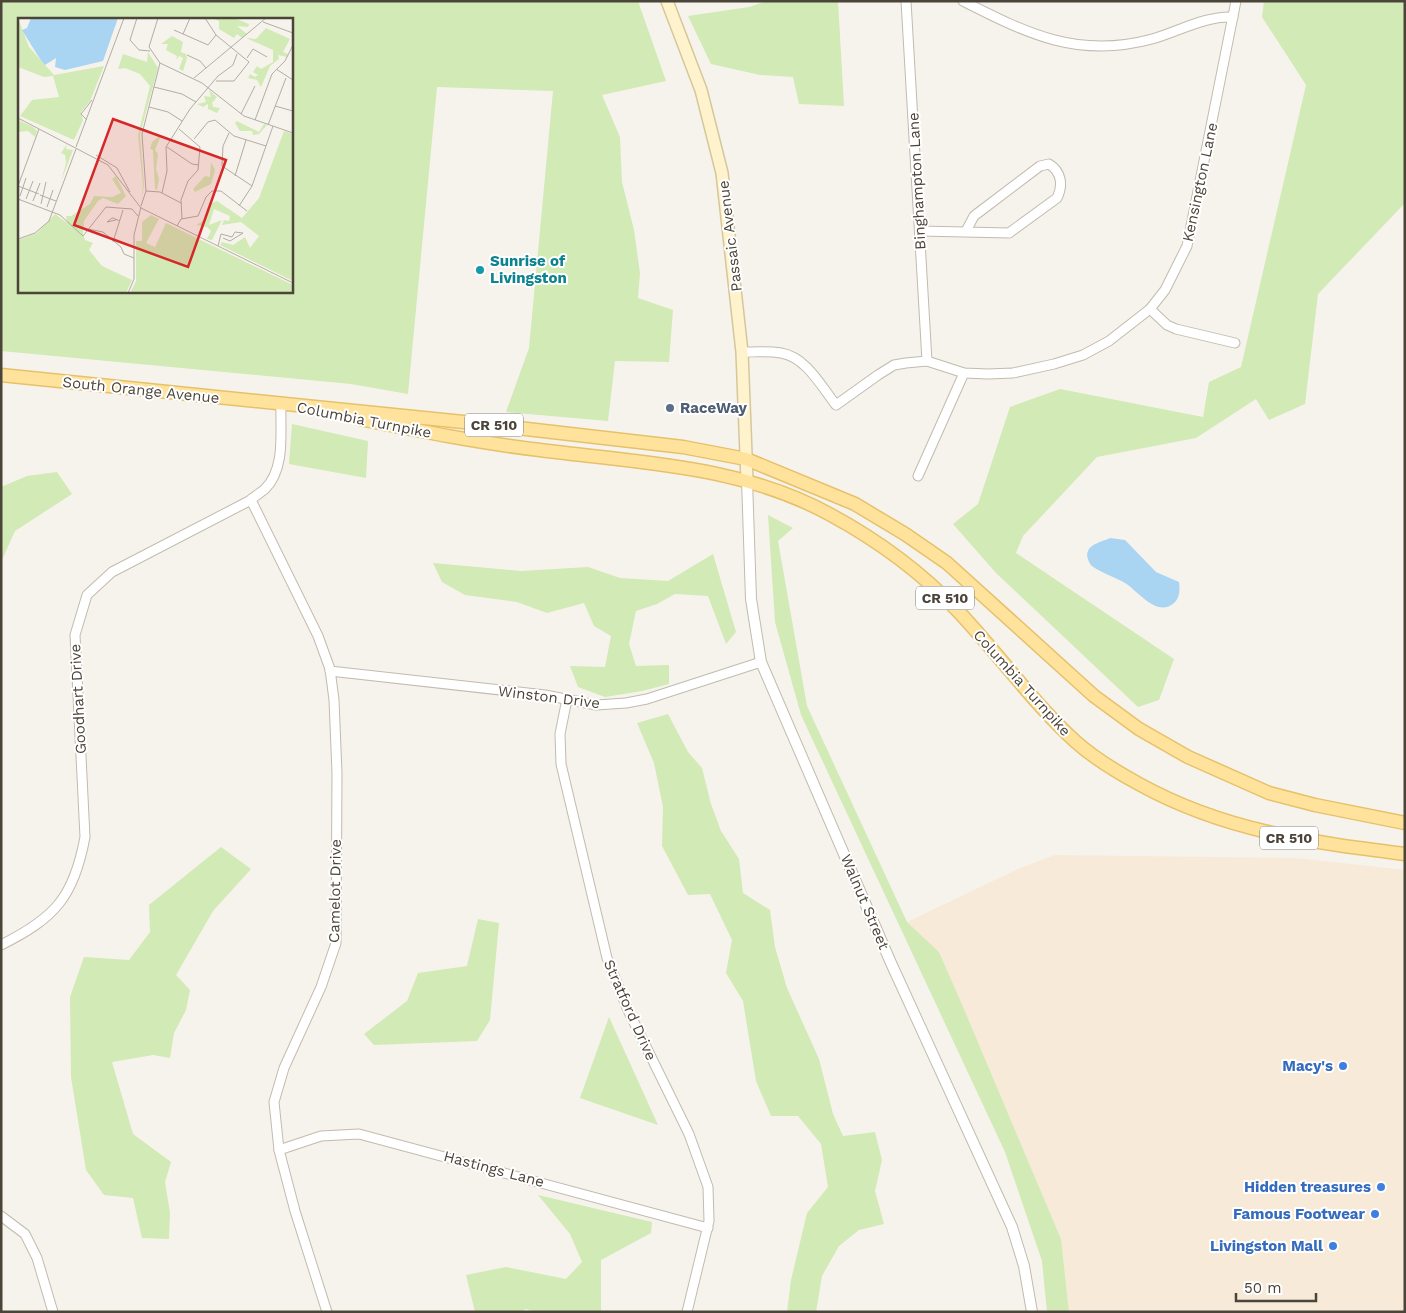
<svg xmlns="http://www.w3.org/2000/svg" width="1406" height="1313" font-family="'Work Sans',sans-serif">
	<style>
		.commercial { fill: #f7ead8 }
		.green { fill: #d2eab5; fill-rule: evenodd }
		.water { fill: #a9d4f2 }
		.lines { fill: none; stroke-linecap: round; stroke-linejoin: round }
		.minor-casing { stroke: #c2bbae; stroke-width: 11 }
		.tertiary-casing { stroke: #c2bbae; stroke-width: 12 }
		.secondary-casing { stroke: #d6c79b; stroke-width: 14 }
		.primary-casing { stroke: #e6c16a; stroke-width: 15 }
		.minor { stroke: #fff; stroke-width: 9 }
		.tertiary { stroke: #fff; stroke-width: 10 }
		.secondary { stroke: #fff3cd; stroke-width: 11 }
		.primary { stroke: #ffe39c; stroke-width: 12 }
		.culture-dot { fill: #0f9aa8; stroke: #fff; stroke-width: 2 }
		.service-dot { fill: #5c6f8a; stroke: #fff; stroke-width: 2 }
		.shop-dot { fill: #3f7fe0; stroke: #fff; stroke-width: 2 }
		.labels { text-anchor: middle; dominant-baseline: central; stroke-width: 4; stroke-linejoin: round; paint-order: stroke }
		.shield { fill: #fff; stroke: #817c74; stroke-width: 1 }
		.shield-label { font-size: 14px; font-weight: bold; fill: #4b4439 }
		.street-label { font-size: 15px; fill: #4b4439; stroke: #fff }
		.culture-label { font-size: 15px; font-weight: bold; fill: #0d838f; stroke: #fff; text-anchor: start }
		.service-label { font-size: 15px; font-weight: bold; fill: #4e5e75; stroke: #fff; text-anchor: start }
		.shop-label { font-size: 15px; font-weight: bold; fill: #366cbe; stroke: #fff; text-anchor: end }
		.inset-road { fill: none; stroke: #b2ada4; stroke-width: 1 }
		.view { fill: #d62828; fill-opacity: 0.15; stroke: #d62828; stroke-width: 2.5 }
		.inset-edge { fill: none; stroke: #4b4439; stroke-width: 2.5 }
	</style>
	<rect width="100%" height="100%" fill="#f6f3ec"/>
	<polygon class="commercial" points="1055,855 1296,858 1405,870 1405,1312 1069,1312 1061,1239 939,952 907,922 1018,869"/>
	<g class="green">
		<path d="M1 1H638L666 81 602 95 620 137 622 182 634 230 640 273 638 298 673 310 669 362 615 361 608 421 506 412 529 348 553 91 437 87 408 394 351 384 1 351ZM19 19H291V291H19Z"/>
		<polygon points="767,1 838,1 844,106 799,104 793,77 760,75 711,64 688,16 749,7"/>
		<polygon points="1264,1 1405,1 1405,203 1318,294 1305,404 1269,420 1256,399 1196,438 1097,457 1023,536 1016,553 1174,659 1159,700 1138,707 996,573 953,524 978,504 1010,407 1060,389 1203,417 1209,382 1241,367 1306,85 1262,17"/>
		<polygon points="292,424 368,441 366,478 289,464"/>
		<polygon points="57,472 72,494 15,531 1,562 1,487 27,476"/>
		<polygon points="768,515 793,528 778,541 807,706 907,922 939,952 963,1007 1061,1239 1069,1312 1047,1312 1042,1261 1005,1152 801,715 775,622"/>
		<polygon points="713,554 736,632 726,644 708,596 675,594 657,604 636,611 629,644 636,666 669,665 669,684 642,691 605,697 578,687 570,666 605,667 611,636 594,626 584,603 547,613 517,602 465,595 442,582 433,563 521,571 588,567 620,578 668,581"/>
		<polygon points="668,714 688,752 702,768 711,804 721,831 739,859 743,893 770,910 775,947 787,988 819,1059 833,1114 843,1136 875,1132 882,1160 875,1191 884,1224 859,1230 839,1246 822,1276 816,1312 787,1312 791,1280 807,1213 828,1187 821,1144 798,1116 771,1116 756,1081 743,1001 726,973 732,940 710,894 688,895 662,846 663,807 654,763 637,723"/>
		<polygon points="221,847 251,869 213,911 176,975 190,990 186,1010 174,1033 170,1058 153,1055 112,1062 133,1134 171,1162 165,1182 170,1213 169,1239 142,1238 133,1198 104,1195 86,1170 71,1077 70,997 84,957 129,960 150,932 149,905"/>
		<polygon points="478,919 499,923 490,1020 477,1041 374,1045 364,1034 407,1001 418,973 467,966"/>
		<polygon points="609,1017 658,1125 580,1098"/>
		<polygon points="538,1195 652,1222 651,1233 601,1260 601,1312 537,1312 526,1309 519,1312 475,1312 466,1275 506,1267 566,1279 582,1262 570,1234"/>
	</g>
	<path class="water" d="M1110 538 1125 540 1156 572 1179 582C1180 589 1180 598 1174 603 1157 618 1138 591 1125 583 1117 578 1097 571 1091 565 1088 561 1086 555 1088 551 1090 544 1104 541 1110 538Z"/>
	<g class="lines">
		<defs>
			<g id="minor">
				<polyline points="906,1 927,361"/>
				<path d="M963 1C1028 34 1078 59 1152 39 1180 31 1204 16 1233 17"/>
				<path d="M920 231 1009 233 1057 198C1063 186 1062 172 1049 164L1040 166 974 216 966 231"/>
				<polyline points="1150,309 1167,325 1176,329 1235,343"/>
				<path d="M742 352C755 352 769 351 781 353 806 357 821 386 836 405L878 375 894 365 906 363 927 361 964 373 988 374 1013 373 1054 364 1083 355 1109 341 1150 309 1165 290 1187 246 1236 1"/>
				<polyline points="918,476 964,373"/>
				<polyline points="251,500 318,636 330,669 334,700 337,773 336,943 321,987 284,1068 274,1102 279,1150 295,1211 327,1312"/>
				<polyline points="330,671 545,695 596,705 626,703 647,699 761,662"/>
				<polyline points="567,699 560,734 561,764 607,958 627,1008 689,1134 708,1187 709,1221 687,1312"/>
				<path d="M1 945C55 918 74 897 85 837L75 635 87 595 112 572 249 501C254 497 260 493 265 489 286 468 280 431 281 405"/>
				<polyline points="279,1150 321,1136 359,1134 708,1228"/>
				<polyline points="1,1216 25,1234 37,1258 53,1312"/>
			</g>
			<polyline id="tertiary" points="747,480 751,599 761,662 891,963 1012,1227 1024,1266 1032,1312"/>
			<polyline id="secondary" points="667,1 701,90 722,173 742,352 747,480"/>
			<g id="primary">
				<polyline points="1,375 483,424 683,447 746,459 855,504 905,534 947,563 1094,696 1139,729 1188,757 1269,793 1315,805 1405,823"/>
				<path d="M360 419C420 431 480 443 540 450 639 463 741 465 831 515 877 540 921 572 957 610 998 653 1032 702 1076 742 1094 758 1117 772 1139 784 1224 831 1310 842 1405 854"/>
			</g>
		</defs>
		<use href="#minor" class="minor-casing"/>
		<use href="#tertiary" class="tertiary-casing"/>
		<use href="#secondary" class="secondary-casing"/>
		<use href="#primary" class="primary-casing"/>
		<use href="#minor" class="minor"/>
		<use href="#tertiary" class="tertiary"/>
		<use href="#secondary" class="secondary"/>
		<use href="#primary" class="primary"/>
	</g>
	<circle class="culture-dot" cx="480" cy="270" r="5"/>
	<circle class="service-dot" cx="670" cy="408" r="5"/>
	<g class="shop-dot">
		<circle cx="1343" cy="1066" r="5"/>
		<circle cx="1381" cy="1187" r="5"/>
		<circle cx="1375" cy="1214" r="5"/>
		<circle cx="1333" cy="1246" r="5"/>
	</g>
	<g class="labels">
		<g class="shield">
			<rect x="465" y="413.5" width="58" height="23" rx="4"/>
			<rect x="916" y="586.5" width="58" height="23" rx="4"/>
			<rect x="1260" y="826.5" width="58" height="23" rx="4"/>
		</g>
		<g class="shield-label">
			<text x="494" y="425">CR 510</text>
			<text x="945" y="598">CR 510</text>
			<text x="1289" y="838">CR 510</text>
		</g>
		<g class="street-label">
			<text transform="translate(917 181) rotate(-93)">Binghampton Lane</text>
			<text transform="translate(1200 182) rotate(-78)">Kensington Lane</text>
			<text transform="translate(730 236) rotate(-97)">Passaic Avenue</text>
			<text transform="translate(141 390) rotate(6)">South Orange Avenue</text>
			<text transform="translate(364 420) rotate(11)">Columbia Turnpike</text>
			<text transform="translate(1022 683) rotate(48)">Columbia Turnpike</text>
			<text transform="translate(549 697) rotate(7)">Winston Drive</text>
			<text transform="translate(78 699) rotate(-93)">Goodhart Drive</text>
			<text transform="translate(335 891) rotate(-89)">Camelot Drive</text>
			<text transform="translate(865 902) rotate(67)">Walnut Street</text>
			<text transform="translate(630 1010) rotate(66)">Stratford Drive</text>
			<text transform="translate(494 1169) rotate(15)">Hastings Lane</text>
		</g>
		<g class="culture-label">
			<text x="490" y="261">Sunrise of<tspan x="490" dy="17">Livingston</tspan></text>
		</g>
		<g class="service-label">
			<text x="680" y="408">RaceWay</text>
		</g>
		<g class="shop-label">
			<text x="1333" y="1066">Macy's</text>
			<text x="1371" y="1187">Hidden treasures</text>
			<text x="1365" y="1214">Famous Footwear</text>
			<text x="1323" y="1246">Livingston Mall</text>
		</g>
	</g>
	<g transform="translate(18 18)">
		<rect width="275" height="275" fill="#f6f3ec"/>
		<path d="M0 0 11 29 36 57 86 48 72 83 63 94 65 102 56 122 2 98 14 82 41 79 35 58 26 59 0 49ZM195 0H216L231 6 230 9 219 8 229 16 224 20 219 16 216 20 201 11V3ZM248 10 272 21 265 34 270 36 269 39 260 37 261 41 252 48 243 69 239 62 230 60 232 56 237 59 240 57 235 54 239 48 243 51 255 44V32L228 20 238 21ZM154 18 165 24 163 34 168 36 169 40 165 53 161 51 165 40 161 38 158 42 159 38 148 32 150 26H143ZM130 34 140 50 122 116 126 167 123 185 125 168 120 117 132 68 122 56 107 50 100 51 105 36 129 44ZM191 72 199 79 194 85 195 89 202 90 199 95 190 91V86L185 89 179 86 188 84 186 78 193 79ZM0 102 15 109 19 113 17 119 10 113 0 114ZM219 103 241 114 246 106 249 107 241 116 235 117 234 113H222L217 105ZM266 113 275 116V263L202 227 204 224 215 227 227 219 232 230 241 218 223 204 204 207 206 202 211 203 212 198 196 191 191 207 204 202 194 222 189 221 193 213 189 209 178 207 187 202 194 185 199 183 224 200 241 180ZM143 117 137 132 140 136 138 151 141 161 139 172 137 171 135 132 132 131 134 124ZM49 126 48 131 55 132 43 163 48 145 47 137 43 135ZM193 144 197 152 193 166 177 174 175 171 187 158 192 159ZM98 158 108 178 100 186 85 180 80 183 66 203 65 216 67 222 75 225 71 232 84 248 114 262 108 275H0V222L19 215 37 196 49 205 48 198H53L72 186 76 178 94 179 103 175 94 161ZM133 197 141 201 128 225 137 229 148 205 275 267V275H112L118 263V223H124V204Z" fill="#d2eab5"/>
		<path d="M13 0H100L85 43 47 52 37 49 38 40 27 47 22 41 4 12 9 10Z" fill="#a9d4f2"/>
		<path class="inset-road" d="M119 0 112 22 121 32 132 33M140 0 131 29 142 45 184 65 226 98 275 115M187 0 198 17 231 44 216 63H198M245 4 275 15M156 12 190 27 198 17M165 16 172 0M169 37 182 43 188 50M229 40 235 31 249 39M258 51 275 62M176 60 248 0M136 69 164 76 178 84M257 88 275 93M131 89 150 94 164 103M223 96 237 68M0 100 90 147 123 190 275 265M69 102 63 96 74 82M237 102 254 56 267 43 275 27M250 107 268 60M125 111 153 122M161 111 182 129 180 152 170 163 163 182 164 201M211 115 205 128 204 148 234 168M176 121 190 104 197 102 216 118 248 128M58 129 106 0M149 129 174 146 181 147M78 137 99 150 112 174M217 158 228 122M0 168 21 111M0 168 21 176M128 173 142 174 163 185M144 175 149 153 148 129 172 91 200 58 215 47 219 36M22 177 38 183M2 178 8 160M0 181 42 197 65 218 88 189 114 191 120 198M8 181 15 163M15 183 22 165M23 186 28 164M123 188 128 173 124 116 142 45M221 188 234 168 255 108M29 189 35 172M98 202 89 204 94 200H95L102 203M159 208 163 201 180 198 188 179 194 173H203L229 193M70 211 85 214 103 229 106 236 116 240M0 221 17 215 31 203 58 131M95 224 105 192M200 228 203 216 214 219 217 214 225 215 212 223 205 220M110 275 116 261V217L123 189"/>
		<path class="view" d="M95 101 208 142 170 249 56 207Z"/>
		<rect width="275" height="275" class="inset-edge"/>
	</g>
	<rect width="1406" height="1313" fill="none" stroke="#4b4439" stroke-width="5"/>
	<path d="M1236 1293v8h80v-8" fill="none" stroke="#4b4439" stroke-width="2.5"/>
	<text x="1244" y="1293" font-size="15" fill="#4b4439" stroke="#ffffff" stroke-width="4" paint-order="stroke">50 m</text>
</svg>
